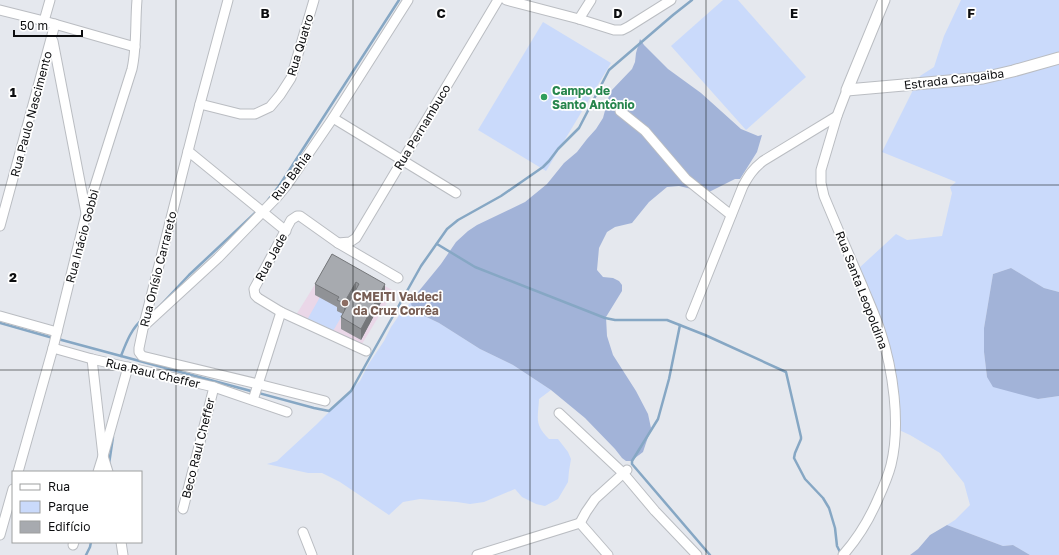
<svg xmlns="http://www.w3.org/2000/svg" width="1059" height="555" font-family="'Golos Text',sans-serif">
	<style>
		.education { fill: #ead7e8 }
		.green { fill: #cadafb }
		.forest { fill: #a2b3d8 }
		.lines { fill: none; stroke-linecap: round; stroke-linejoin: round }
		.stream { stroke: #86a7c4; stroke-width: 2.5 }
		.minor-casing { stroke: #babdc2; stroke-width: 11 }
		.tertiary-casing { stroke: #babdc2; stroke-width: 13 }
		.minor { stroke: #fff; stroke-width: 9 }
		.tertiary { stroke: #fff; stroke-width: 11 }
		.wall { fill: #909296 }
		.shaded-wall { fill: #75777a }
		.building { fill: #a7aaaf; stroke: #75777a }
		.grid { fill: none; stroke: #0d0e10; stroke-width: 1; stroke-opacity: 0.55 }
		.leisure-dot { fill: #2e9e5b; stroke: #fff; stroke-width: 1.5 }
		.education-dot { fill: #8d6e63; stroke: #fff; stroke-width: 1.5 }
		.labels { text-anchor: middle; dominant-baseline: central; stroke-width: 3.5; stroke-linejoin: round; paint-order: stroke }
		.street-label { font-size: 12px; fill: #0d0e10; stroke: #fff }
		.leisure-label { font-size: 12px; font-weight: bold; fill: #27864d; stroke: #fff; text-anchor: start }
		.education-label { font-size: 12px; font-weight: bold; fill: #785e54; stroke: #fff; text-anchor: start }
		.grid-label { font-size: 13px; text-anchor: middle; font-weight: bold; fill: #0d0e10; stroke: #fff; stroke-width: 3.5; stroke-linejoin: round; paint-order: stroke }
	</style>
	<rect width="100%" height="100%" fill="#e5e8ee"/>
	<polygon class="education" points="332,257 394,291 362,344 296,315"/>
	<g class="green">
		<polygon points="723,0 738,0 806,77 746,130 671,46"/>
		<polygon points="961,0 1059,0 1059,292 1044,288 1011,268 993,274 984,328 984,352 987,377 1038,399 1059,396 1059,555 1030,555 1013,545 1003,546 947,525 955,520 970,505 964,483 940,453 910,435 899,430 898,404 858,269 896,234 907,240 942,236 952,193 950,187 956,182 882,152 920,76 934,67 944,36"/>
		<polygon points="543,22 611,63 546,171 478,130"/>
		<polygon points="320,297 339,308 343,314 333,331 307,320"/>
		<path d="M412 301 411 304 416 312 439 323 480 349 513 365 551 390 539 399C538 419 534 424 549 439H558L568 452 571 459 569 471 568 482 558 499 545 506 536 504 522 497 515 489 484 502 470 504 457 502 420 499 403 502 389 515 340 482 322 473H308L267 464 277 461 317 424 360 381 368 365 384 341 391 327 400 314Z"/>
	</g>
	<g class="forest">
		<polygon points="640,39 644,45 668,69 701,93 741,129 758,136 762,135 757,152 740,179 735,179 709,192 700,191 679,186 667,187 649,202 632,223 615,227 607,232 599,248 597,270 603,277 613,278 619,281 622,285 622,291 606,317 607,336 613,355 636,391 648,414 651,428 643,452 631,461 626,461 622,458 615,449 585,418 551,390 513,365 480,349 439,323 414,311 411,304 414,297 441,264 456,242 468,231 477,225 525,202 547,184 564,163 577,152 587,139 596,129 603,118 610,92 632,69 635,62 636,53"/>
		<polygon points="1011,268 1044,288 1059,292 1059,396 1038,399 993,387 987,377 984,352 984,328 993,274"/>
		<polygon points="947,525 1003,546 1013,545 1030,555 910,555 918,549 930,535"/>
	</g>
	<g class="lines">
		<g class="stream">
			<polyline points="268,200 279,186 399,0"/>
			<polyline points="437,244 475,267 605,318 615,320 667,320 705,335 786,372 801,437 801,439 795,453 794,458 805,479 823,498 829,508 835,528 837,546 841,554"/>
			<polyline points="150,313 159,307 189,275 255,213"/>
			<polyline points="0,323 53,338"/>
			<polyline points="680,325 669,379 658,419 632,461 632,464 710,555"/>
			<polyline points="58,339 314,408 329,411 351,391 421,266 447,229 458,220 501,196 543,167 549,161 558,149 579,128 609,70 673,15 692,0"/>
			<path d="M121 356C126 343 132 327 143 319"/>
			<polyline points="109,464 113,437"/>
			<polyline points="86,555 90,547 91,542"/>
		</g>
		<defs>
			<g id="minor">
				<polyline points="228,0 200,104 144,324 139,348 139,352 142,356 146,357 258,384 325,401"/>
				<polyline points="506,0 579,19 614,30 622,30 628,27 671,0"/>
				<polyline points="0,10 44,21 135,47"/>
				<polyline points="579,19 591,0"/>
				<polyline points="44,21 50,0"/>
				<polyline points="53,41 86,213"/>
				<polyline points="200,104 240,114 255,114 270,107 280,95 291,78 314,0"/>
				<polyline points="620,111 645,131 686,179 731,215"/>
				<polyline points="333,118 456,193"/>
				<polyline points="188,151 286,231"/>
				<polyline points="0,226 55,24"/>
				<polyline points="338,243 350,242 356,238 498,0"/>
				<polyline points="0,316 57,332"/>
				<path d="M691 316 743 186C749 175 753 169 763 161L837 116"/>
				<polyline points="144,326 218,258 277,197 287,185 333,118 408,0"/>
				<polyline points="53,348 92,359 214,387 287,412"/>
				<polyline points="366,351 281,312 258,298 255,295 254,289 291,220 297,216 300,216 338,243 398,278"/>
				<polyline points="92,359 103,456 108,472"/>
				<polyline points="253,400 281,312"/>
				<polyline points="559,413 623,473 655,511 697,555"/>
				<path d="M18 472 53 348 86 214 132 69C137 46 135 23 137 0"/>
				<polyline points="98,472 103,456 128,367"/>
				<polyline points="183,509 214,387"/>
				<polyline points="580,523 586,512 595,499 627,470"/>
				<polyline points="580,523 608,555"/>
				<polyline points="303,532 312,555"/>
				<polyline points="0,535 13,489"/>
				<polyline points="121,542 123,555"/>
				<polyline points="73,545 74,542"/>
				<polyline points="477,555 580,523"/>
				<path d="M843 555C858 538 869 520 878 499 883 488 888 477 891 465 901 424 893 369 880 330 875 315 868 300 862 285 849 255 836 225 824 196L821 183V170L837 116 847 90"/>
			</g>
			<polyline id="tertiary" points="884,0 847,90 983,78 1013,71 1059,58"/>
		</defs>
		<use href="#minor" class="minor-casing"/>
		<use href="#tertiary" class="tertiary-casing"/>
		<use href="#minor" class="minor"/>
		<use href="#tertiary" class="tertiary"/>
	</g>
	<polygon class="wall" points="332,254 385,295 361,340 341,329 341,317 343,314 337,311 337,307 315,295 315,284"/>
	<g class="shaded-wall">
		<polygon points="356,282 356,294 344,314 344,303"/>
		<polygon points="385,284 385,295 361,340 361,329"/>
	</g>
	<polygon class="building" points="332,254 385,284 361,329 341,317 359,284 356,282 344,303 337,300 339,297 315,284"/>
	<path class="grid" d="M176 0V555M353 0V555M530 0V555M706 0V555M882 0V555M0 185H1059M0 370H1059"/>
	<circle class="leisure-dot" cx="544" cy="97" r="4"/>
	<circle class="education-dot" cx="345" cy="303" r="4"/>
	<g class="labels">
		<g class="street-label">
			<text transform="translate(300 45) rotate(-73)">Rua Quatro</text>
			<text transform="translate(954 79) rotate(-7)">Estrada Cangaiba</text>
			<text transform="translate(31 114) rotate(-75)">Rua Paulo Nascimento</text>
			<text transform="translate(422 127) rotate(-59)">Rua Pernambuco</text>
			<text transform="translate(291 176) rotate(-53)">Rua Bahia</text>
			<text transform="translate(82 236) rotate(-75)">Rua Inácio Gobbi</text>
			<text transform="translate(271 257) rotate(-61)">Rua Jade</text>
			<text transform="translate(158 269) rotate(-76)">Rua Onísio Carrareto</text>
			<text transform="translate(862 290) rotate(69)">Rua Santa Leopoldina</text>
			<text transform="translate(153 373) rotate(13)">Rua Raul Cheffer</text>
			<text transform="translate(198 448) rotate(-76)">Beco Raul Cheffer</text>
		</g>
		<g class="leisure-label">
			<text x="552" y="90">Campo de<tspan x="552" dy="14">Santo Antônio</tspan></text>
		</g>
		<g class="education-label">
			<text x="353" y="296">CMEITI Valdeci<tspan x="353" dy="14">da Cruz Corrêa</tspan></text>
		</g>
	</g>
	<g class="grid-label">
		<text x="265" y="18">B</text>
		<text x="441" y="18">C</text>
		<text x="618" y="18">D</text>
		<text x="794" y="18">E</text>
		<text x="971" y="18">F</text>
		<text x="13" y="97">1</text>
		<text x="13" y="282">2</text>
	</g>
	<rect x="12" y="471" width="130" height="72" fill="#ffffff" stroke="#9e9f9f"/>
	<rect x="20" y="484" width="20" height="6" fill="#ffffff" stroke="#9e9f9f"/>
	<text x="48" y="491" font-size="12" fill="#0d0e10">Rua</text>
	<rect x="20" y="501" width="20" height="12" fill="#cadafb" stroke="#9e9f9f"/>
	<text x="48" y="511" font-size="12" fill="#0d0e10">Parque</text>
	<rect x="20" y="521" width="20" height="12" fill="#a7aaaf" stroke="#9e9f9f"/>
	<text x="48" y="531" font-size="12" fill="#0d0e10">Edifício</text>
	<path d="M14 30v6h68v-6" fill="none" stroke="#0d0e10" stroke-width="2"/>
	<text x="20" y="30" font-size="12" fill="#0d0e10" stroke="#ffffff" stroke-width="3" paint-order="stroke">50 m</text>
</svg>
